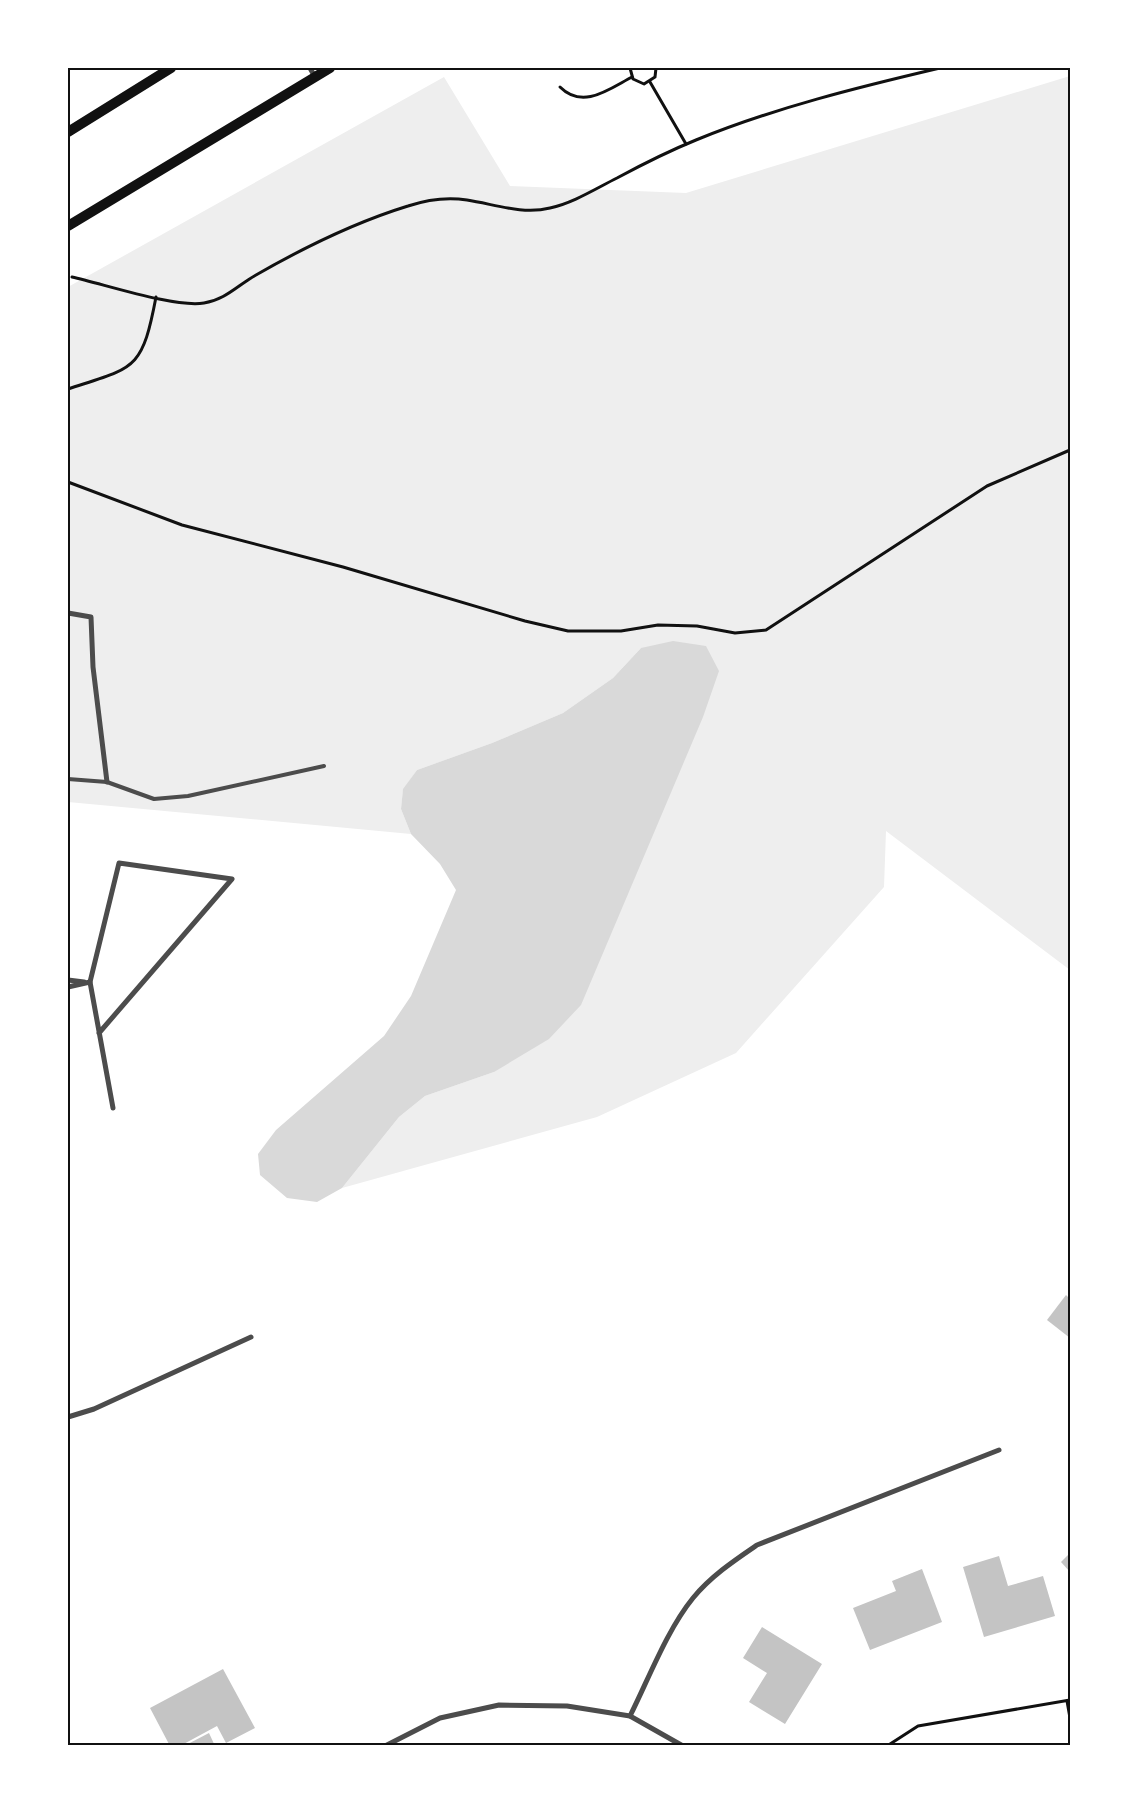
<svg xmlns="http://www.w3.org/2000/svg" width="1138" height="1813" font-family="Raleway,sans-serif">
	<style>
		.green { fill: #eee }
		.water { fill: #d9d9d9 }
		.building { fill: #c4c4c4 }
		.lines { fill: none; stroke-linecap: round; stroke-linejoin: round }
		.path { stroke: #111; stroke-width: 3 }
		.service { stroke: #4c4c4c; stroke-width: 4 }
		.minor { stroke: #4c4c4c; stroke-width: 5 }
		.secondary { stroke: #111; stroke-width: 10 }
		.neatline { fill: none; stroke: #111; stroke-width: 2 }
	</style>
	<rect width="100%" height="100%" fill="#fff"/>
	<polygon class="green" points="1070,76 1070,970 886,831 884,887 736,1053 597,1117 342,1188 399,1117 425,1096 494,1072 641,648 613,678 563,713 492,743 417,770 403,790 401,809 411,834 68,802 68,287 444,77 510,186 686,193"/>
	<polygon class="water" points="673,641 706,646 719,671 703,717 581,1005 549,1039 494,1072 425,1096 399,1117 342,1188 317,1202 287,1198 260,1175 258,1154 276,1130 384,1036 411,996 456,890 440,864 411,834 401,809 403,789 417,770 492,743 563,713 613,678 641,648"/>
	<g class="building">
		<polygon points="1066,1295 1070,1299 1070,1338 1047,1320"/>
		<polygon points="1070,1553 1070,1572 1061,1562"/>
		<polygon points="999,1556 1008,1586 1043,1576 1055,1616 984,1637 963,1567"/>
		<polygon points="922,1569 942,1622 870,1650 853,1608 896,1591 892,1581"/>
		<polygon points="762,1627 822,1664 785,1724 749,1702 767,1673 743,1658"/>
		<polygon points="223,1669 255,1728 226,1743 217,1726 180,1746 170,1746 150,1708"/>
		<polygon points="209,1733 215,1746 184,1746"/>
	</g>
	<g class="lines">
		<g class="path">
			<polyline points="630,68 633,79 644,84 655,77 656,68"/>
			<polyline points="650,82 686,144"/>
			<path d="M560 87C583 110 609 89 632 77"/>
			<path d="M72 277C104 284 175 308 204 303 225 300 238 285 256 275 303 248 356 222 408 206 426 200 448 197 467 200 494 204 522 215 550 208 573 203 595 189 617 178 643 164 669 151 696 140 774 108 859 87 940 68"/>
			<path d="M68 389C135 367 142 371 156 297"/>
			<polyline points="68,482 182,525 343,567 525,621 568,631 621,631 658,625 697,626 735,633 766,630 987,486 1070,450"/>
			<polyline points="1067,1701 1070,1718"/>
			<polyline points="887,1746 918,1726 1070,1700"/>
		</g>
		<polyline class="service" points="68,779 107,782 154,799 188,796 324,766"/>
		<g class="minor">
			<polyline points="310,68 315,77"/>
			<polyline points="68,613 91,617 93,667 107,782"/>
			<polyline points="68,980 84,982"/>
			<polyline points="68,987 90,982"/>
			<polyline points="99,1033 232,879 119,863 90,982 113,1108"/>
			<polyline points="68,1417 94,1409 251,1337"/>
			<path d="M630 1716C649 1678 667 1630 693 1598 711 1576 735 1560 757 1545L999 1450"/>
			<polyline points="385,1746 440,1718 499,1705 567,1706 630,1716 683,1746"/>
		</g>
		<g class="secondary">
			<polyline points="68,132 171,68"/>
			<polyline points="68,226 330,68"/>
		</g>
	</g>
	<rect width="1138" height="1813" fill="none" stroke="#ffffff" stroke-width="138"/>
	<rect x="69" y="69" width="1000" height="1675" class="neatline"/>
</svg>
